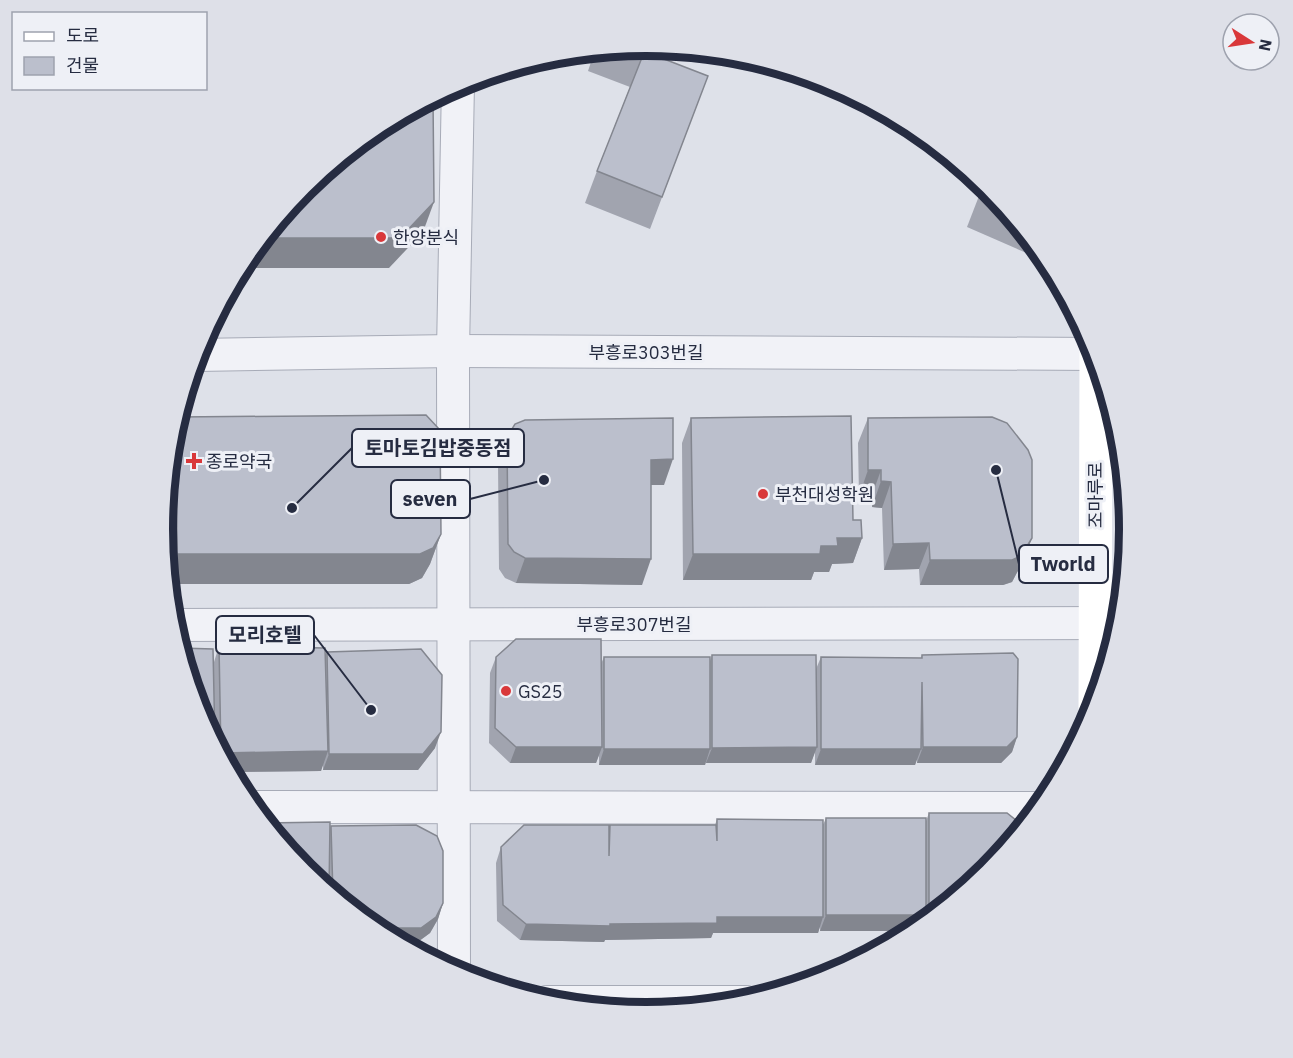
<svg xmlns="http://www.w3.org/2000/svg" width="1293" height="1058" font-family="'IBM Plex Sans','Noto Sans KR',sans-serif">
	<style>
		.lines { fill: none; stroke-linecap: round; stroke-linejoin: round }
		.street-casing { stroke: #a7abb7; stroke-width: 34 }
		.street { stroke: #f1f2f7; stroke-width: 32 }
		.secondary { stroke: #fff; stroke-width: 33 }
		.wall { fill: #a1a4af }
		.shaded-wall { fill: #83868f }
		.building { fill: #bbbfcc; stroke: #83868f; stroke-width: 1.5 }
		.poi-dot { fill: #d9383a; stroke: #eef0f6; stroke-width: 2 }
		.labels { text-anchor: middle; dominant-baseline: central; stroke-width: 6; stroke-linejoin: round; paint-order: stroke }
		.poi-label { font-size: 18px; fill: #262c41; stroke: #eef0f6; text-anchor: start }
		.street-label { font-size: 18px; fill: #262c41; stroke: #eef0f6 }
		.rim { fill: none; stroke: #262c41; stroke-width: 8 }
		.leader { fill: none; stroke: #262c41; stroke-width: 2 }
		.callout-dot { fill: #262c41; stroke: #eef0f6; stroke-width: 2 }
		.callout { fill: #eef0f6; stroke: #262c41; stroke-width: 2 }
		.callout-label { font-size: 20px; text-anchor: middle; font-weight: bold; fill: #262c41 }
	</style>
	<rect width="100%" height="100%" fill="#dee1e9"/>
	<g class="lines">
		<defs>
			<g id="street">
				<polyline points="196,355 453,351 1097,354"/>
				<polyline points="172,625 1121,623"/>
				<polyline points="252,807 1041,808"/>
				<polyline points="454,972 453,351 458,83"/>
				<polyline points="547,1002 746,1002"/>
			</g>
		</defs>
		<use href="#street" class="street-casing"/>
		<use href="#street" class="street"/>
		<polyline class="secondary" points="1095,710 1096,353"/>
	</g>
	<g class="wall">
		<polygon points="646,45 670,47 665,60 708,76 650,229 585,203 597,171 630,87 588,71 595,50"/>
		<polygon points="984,183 989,187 1035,243 1031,255 967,227"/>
		<polygon points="177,417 441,534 430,564 422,578 409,584 168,584 166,567 166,497 172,434"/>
		<polygon points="691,418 853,520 862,538 853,563 832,564 829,572 814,572 811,580 683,580 682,443"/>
		<polygon points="868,418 1032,538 1022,563 1012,582 1003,585 920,585 919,569 884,570 882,508 872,507 872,495 859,496 858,443"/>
		<polygon points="507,437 664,485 651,485 642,585 516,583 505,578 499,569 498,463"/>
		<polygon points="219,646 326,654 327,652 435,748 418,770 323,770 323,763 321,771 230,772 199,714 214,662"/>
		<polygon points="712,655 816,669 821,657 921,658 922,655 1017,737 1012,752 1001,763 917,763 917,758 915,765 815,765 815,751 811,763 706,763 706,760 705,765 599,765 599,755 596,763 510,763 489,743 490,673 496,657 601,664 604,657 710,661"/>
		<polygon points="929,813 988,871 916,931 820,931 820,926 818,933 713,933 711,938 605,940 604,942 520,940 497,921 496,863 501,847 609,828 610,825 715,825 717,819 823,825 826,818 926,821"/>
		<polygon points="331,826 443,903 438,919 430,933 415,944 401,944 377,931 304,871"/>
	</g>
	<g class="shaded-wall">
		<polygon points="434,202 423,232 389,268 240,268 244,260 262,238"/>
		<polygon points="673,459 664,485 642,485 651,460"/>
		<polygon points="868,470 881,470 872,495 859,496"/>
		<polygon points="881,481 891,482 882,508 872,507"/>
		<polygon points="441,534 430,564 422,578 409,584 168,584 168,580 177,554"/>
		<polygon points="837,538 862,538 853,563 832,564 829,572 814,572 811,580 683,580 693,554 821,546"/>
		<polygon points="1032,538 1022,563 1012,582 1003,585 920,585 930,560"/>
		<polygon points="929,543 919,569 884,570 893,544"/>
		<polygon points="525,558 651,559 642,585 516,583"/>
		<polygon points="441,732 435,748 418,770 323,770 329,754"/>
		<polygon points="1017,737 1012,752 1001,763 917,763 923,747"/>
		<polygon points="516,747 602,747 596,763 510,763"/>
		<polygon points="817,747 811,763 706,763 712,748"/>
		<polygon points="604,749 710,749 705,765 599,765"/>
		<polygon points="821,749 921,749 915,765 815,765"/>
		<polygon points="328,751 321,771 230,772 220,754 221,753"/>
		<polygon points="443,903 438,919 430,933 415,944 401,944 377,931 373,928"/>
		<polygon points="826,915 926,915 921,926 916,931 820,931"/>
		<polygon points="717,917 823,917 818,933 713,933 711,938 605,940 604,942 520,940 526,924 610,924"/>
	</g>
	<g class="building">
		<polygon points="646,45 668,47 664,59 708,76 662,197 597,171 643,55 623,47"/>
		<polygon points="433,97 434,202 400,238 262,238 304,187 378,126"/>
		<polygon points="984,183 989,187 1005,207 979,195"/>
		<polygon points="426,415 440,430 441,534 433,548 420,554 177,554 176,420 177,417"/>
		<polygon points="851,416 853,520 861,520 862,538 837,538 838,546 821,546 820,554 693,554 691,418"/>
		<polygon points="992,417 1007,423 1028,450 1032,460 1032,538 1021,556 1012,560 930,560 929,543 893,544 891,482 881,481 881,470 868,470 868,418"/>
		<polygon points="673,418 673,459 651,460 651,559 525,558 514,552 508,544 507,437 515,424 525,420"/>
		<polygon points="516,639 601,639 602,747 516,747 495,728 496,657"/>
		<polygon points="219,646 325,648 328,751 221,753"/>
		<polygon points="179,648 213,649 215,743 199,714"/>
		<polygon points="421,649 442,675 441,732 423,754 329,754 327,652"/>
		<polygon points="1013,653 1018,659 1017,737 1007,747 923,747 922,682 921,749 821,749 821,657 922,658 922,655"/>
		<polygon points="712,655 816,655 817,747 712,748"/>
		<rect x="604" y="657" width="106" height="92"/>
		<polygon points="929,813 1007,813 1022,825 1022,831 988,871 931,919 929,919"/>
		<rect x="826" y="818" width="100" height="97"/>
		<polygon points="717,819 823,820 823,917 717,917 717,923 610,924 610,926 526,924 503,905 501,847 524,825 609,825 609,856 610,825 716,825 717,841"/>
		<polygon points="330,822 329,891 304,871 264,823"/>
		<polygon points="416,825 437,836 443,851 443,903 436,917 421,928 373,928 333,895 331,826"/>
	</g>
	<g class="poi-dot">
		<circle cx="381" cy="237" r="6"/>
		<path d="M191 452h6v6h6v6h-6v6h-6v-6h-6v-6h6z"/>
		<circle cx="763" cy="494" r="6"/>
		<circle cx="506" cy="691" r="6"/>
	</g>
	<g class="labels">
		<g class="poi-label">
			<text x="393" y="237">한양분식</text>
			<text x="206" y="461">종로약국</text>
			<text x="775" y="494">부천대성학원</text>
			<text x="518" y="691">GS25</text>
		</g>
		<g class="street-label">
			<text x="646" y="352">부흥로303번길</text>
			<text transform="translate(1095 495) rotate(-90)">조마루로</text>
			<text x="634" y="624">부흥로307번길</text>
		</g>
	</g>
	<path d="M0 0H1293V1058H0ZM173 529a473 473 0 1 1 946 0a473 473 0 1 1-946 0Z" fill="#dee0e8" fill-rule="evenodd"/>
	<path class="rim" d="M173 529a473 473 0 1 1 946 0a473 473 0 1 1-946 0Z"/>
	<path class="leader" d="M292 508L352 448M544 480L470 499M996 470L1019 564M371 710L314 635"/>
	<g class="callout-dot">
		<circle cx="292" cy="508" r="6"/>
		<circle cx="544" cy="480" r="6"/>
		<circle cx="996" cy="470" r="6"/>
		<circle cx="371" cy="710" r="6"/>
	</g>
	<g class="callout">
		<rect x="352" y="429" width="172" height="38" rx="6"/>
		<rect x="391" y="480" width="79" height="38" rx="6"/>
		<rect x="1019" y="545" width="89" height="38" rx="6"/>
		<rect x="216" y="616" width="98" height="38" rx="6"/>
	</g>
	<g class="callout-label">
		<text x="438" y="455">토마토김밥중동점</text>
		<text x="430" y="506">seven</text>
		<text x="1063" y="571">Tworld</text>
		<text x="265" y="642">모리호텔</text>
	</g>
	<rect x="12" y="12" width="195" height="78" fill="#eef0f6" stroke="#9ea2ae" stroke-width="1.5"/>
	<rect x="24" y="32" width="30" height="9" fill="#ffffff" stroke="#9ea2ae" stroke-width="1.5"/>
	<text x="66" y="42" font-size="18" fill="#262c41">도로</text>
	<rect x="24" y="57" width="30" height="18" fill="#bbbfcc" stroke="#9ea2ae" stroke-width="1.5"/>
	<text x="66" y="72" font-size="18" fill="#262c41">건물</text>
	<g transform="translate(1251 42) rotate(102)"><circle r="28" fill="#eef0f6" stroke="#9ea2ae" stroke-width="1.5"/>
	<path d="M0-4.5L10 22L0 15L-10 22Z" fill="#d9383a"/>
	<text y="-9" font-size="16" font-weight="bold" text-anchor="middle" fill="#262c41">N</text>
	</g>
</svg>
